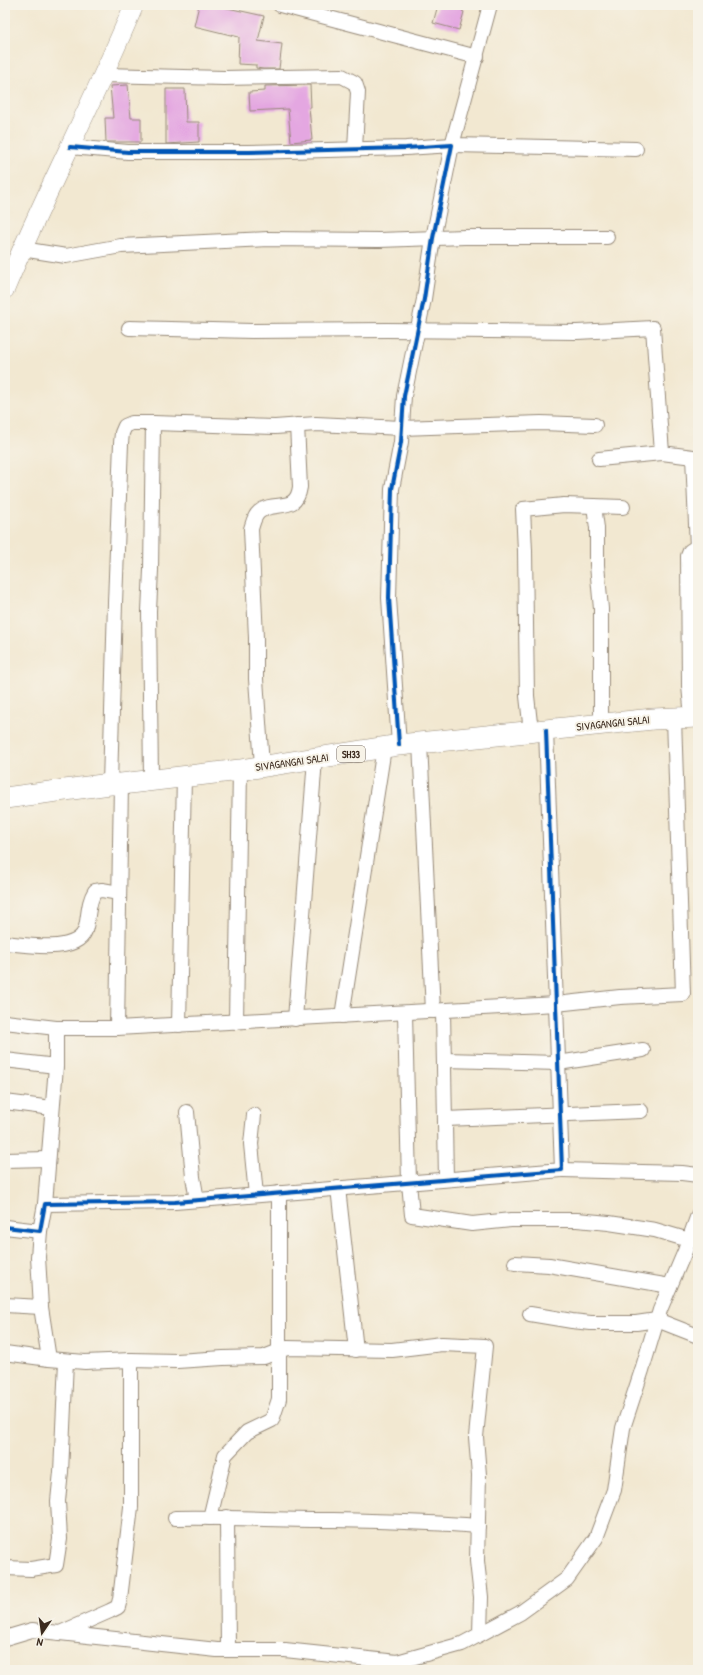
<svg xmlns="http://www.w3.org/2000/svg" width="703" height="1675" font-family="'Patrick Hand',sans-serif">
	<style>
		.building { fill: #e4a7e1 }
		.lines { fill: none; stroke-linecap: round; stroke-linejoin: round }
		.street-casing { stroke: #968978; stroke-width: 16 }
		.secondary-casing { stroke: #968978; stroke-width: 20 }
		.primary-casing { stroke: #968978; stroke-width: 22 }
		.street { stroke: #fff; stroke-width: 14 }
		.secondary { stroke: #fff; stroke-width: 19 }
		.primary { stroke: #fff; stroke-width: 21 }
		.cycleway-casing { stroke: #f7f3e8; stroke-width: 6 }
		.cycleway { stroke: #0057b8; stroke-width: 4 }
		.labels { text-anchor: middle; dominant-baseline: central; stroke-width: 4; stroke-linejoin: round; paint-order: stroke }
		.shield { fill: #f7f3e8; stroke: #73665b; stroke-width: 1 }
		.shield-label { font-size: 10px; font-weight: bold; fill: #3b2a1e }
		.street-label { font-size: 11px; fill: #3b2a1e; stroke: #f7f3e8 }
	</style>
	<rect width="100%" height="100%" fill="#f7f3e8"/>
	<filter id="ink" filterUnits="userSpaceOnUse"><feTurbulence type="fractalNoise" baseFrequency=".025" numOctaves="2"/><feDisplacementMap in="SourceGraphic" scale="8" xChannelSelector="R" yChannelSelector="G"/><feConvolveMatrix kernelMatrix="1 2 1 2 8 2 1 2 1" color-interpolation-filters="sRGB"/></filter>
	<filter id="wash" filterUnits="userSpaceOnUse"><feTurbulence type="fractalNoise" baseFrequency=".012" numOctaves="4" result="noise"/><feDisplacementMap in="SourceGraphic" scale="16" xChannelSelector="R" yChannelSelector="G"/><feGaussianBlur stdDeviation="0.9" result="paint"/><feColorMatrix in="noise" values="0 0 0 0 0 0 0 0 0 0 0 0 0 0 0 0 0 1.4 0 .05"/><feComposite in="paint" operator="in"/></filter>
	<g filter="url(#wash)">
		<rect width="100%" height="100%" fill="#f2e8d1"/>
		<g id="blocks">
			<g class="building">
				<polygon points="199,5 214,5 264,16 258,41 282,44 279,69 263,69 256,68 256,65 238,64 239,37 194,26"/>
				<polygon points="438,5 464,5 462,11 464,12 459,30 433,23"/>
				<polygon points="128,85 131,118 141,118 141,142 106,142 105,118 113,118 110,86"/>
				<polygon points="310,85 311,107 309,107 312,140 291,142 288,109 250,111 249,92 265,91 265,86"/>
				<polygon points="166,89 185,89 186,122 199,122 199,142 166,144"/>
			</g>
		</g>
	</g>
	<g filter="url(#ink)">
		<use href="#blocks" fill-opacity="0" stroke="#968978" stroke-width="1"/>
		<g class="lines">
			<defs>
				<g id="street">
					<polyline points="280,5 477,57"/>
					<polyline points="490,5 452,145 636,149"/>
					<polyline points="103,75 224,78 342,76 355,83 358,92 355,149"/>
					<polyline points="70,147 128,152 249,152 406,148 452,145 433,238 424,299 404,396 401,442 392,489 389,598 399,745"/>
					<polyline points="22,249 66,256 121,246 268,239 379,240 465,237 607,237"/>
					<polyline points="129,328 252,331 387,330 577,332 653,328 662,453 693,457 697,547"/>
					<polyline points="599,459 662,453"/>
					<polyline points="594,506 597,528 597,565 601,609 601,724"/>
					<polyline points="692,717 689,686 688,556 690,551 698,546"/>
					<polyline points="531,732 527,696 525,551 523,509 564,505 623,507"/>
					<polyline points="420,743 433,1011"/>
					<path d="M262 766 256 679V638L251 529C253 523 254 516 259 512 274 499 296 515 300 487L297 425"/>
					<polyline points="151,779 149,611 151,570 153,423"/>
					<polyline points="110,784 115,603 121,443 122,433 125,426 132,423 153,423 275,427 316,424 402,428 541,423 595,425"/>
					<path d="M5 943C26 945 81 955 86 927 89 914 88 902 95 891L102 890 119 893"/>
					<polyline points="443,1011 446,1179"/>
					<polyline points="405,1013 409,1183 412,1215 472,1224 511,1220 577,1220 609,1223 655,1230 689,1240"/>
					<polyline points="342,1016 384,748"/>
					<polyline points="295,1019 315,759"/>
					<polyline points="5,1022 56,1028 117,1028 556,1004 620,997 683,994 674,718"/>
					<polyline points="236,1022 240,770"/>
					<polyline points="179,1025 184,776"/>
					<polyline points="117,1028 121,784"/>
					<polyline points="5,1060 56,1066"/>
					<polyline points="444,1060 558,1063 643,1050"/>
					<polyline points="5,1102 52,1108"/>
					<polyline points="187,1112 193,1177 197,1200"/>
					<polyline points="254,1115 251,1144 256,1195"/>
					<polyline points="445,1119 641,1111"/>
					<polyline points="5,1160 48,1159"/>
					<polyline points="562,1170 682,1173 698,1175"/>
					<polyline points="338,1188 356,1350"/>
					<polyline points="45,1204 56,1066 56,1028"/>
					<polyline points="5,1227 40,1231 45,1204 175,1202 562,1170 546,730"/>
					<polyline points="40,1231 38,1257 41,1307 49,1359"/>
					<polyline points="515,1263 549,1265 670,1286"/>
					<polyline points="5,1305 41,1307"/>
					<polyline points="530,1314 572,1321 591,1323 636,1323 657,1320 698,1336"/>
					<polyline points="5,1353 49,1359 85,1362 131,1360 177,1361 223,1358 264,1357 287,1348 392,1350 442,1344 485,1346 476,1437 479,1475 477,1561 481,1597 480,1634"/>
					<polyline points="227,1517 228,1650"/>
					<path d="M175 1518C228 1517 280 1520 333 1520 381 1521 429 1522 478 1526"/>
					<polyline points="210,1518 225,1455 247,1432 272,1420 279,1399 279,1193"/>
					<polyline points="5,1568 31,1569 56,1565 60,1539 58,1501 61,1472 66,1361"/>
					<polyline points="60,1633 110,1611 118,1607 120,1599 131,1507 131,1360"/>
					<polyline points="5,1638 32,1630 217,1650 285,1650 397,1662 462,1644 520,1613 567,1579 596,1538 614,1490 623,1428 642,1370 660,1310 685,1251 698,1215"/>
				</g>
				<path id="secondary" d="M5 289C45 193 94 101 134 5"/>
				<polyline id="primary" points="5,798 110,784 121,784 240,770 399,745 653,719 698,717"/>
			</defs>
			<use href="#street" class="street-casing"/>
			<use href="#secondary" class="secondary-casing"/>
			<use href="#primary" class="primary-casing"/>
			<use href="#street" class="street"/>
			<use href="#secondary" class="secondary"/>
			<use href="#primary" class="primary"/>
			<defs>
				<g id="cycleway">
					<polyline points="70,147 128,152 249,152 406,148 452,145 433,238 424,299 404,396 401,442 392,489 389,598 399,745"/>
					<polyline points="5,1227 40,1231 45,1204 175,1202 562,1170 546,730"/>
				</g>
			</defs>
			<use href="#cycleway" class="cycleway-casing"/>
			<use href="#cycleway" class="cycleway"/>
		</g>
	</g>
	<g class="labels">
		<rect class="shield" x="337" y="746" width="28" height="16" rx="3"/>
		<g class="shield-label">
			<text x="351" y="754">SH33</text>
		</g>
		<g class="street-label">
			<text transform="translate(613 723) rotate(-6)">SIVAGANGAI SALAI</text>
			<text transform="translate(292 762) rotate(-8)">SIVAGANGAI SALAI</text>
		</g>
	</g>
	<rect width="703" height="1675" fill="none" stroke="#f7f3e8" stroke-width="20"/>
	<g transform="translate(42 1633) rotate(193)" stroke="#f7f3e8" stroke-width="3" paint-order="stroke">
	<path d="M0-3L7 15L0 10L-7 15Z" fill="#3b2a1e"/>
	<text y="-6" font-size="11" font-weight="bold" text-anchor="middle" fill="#3b2a1e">N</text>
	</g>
</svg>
